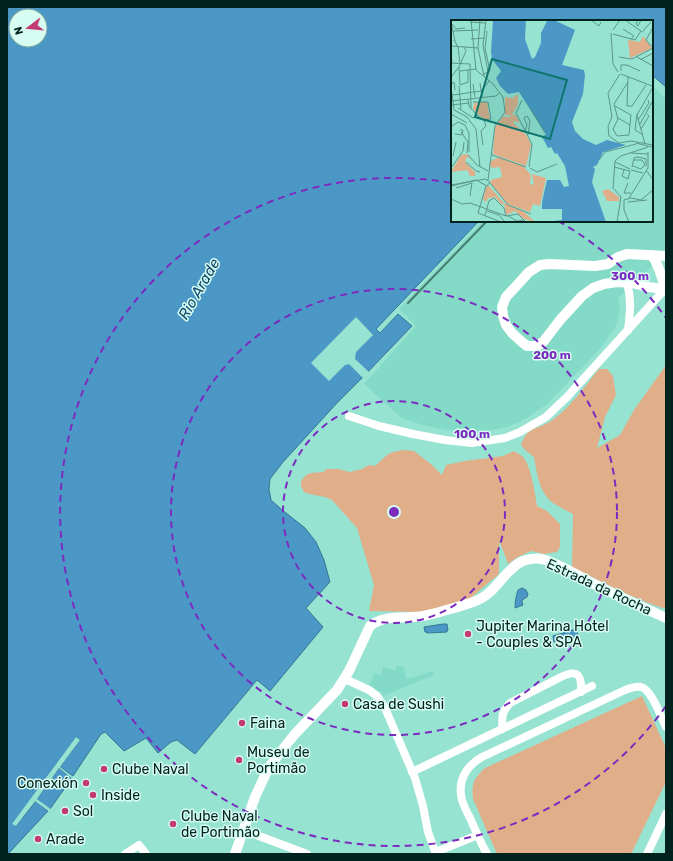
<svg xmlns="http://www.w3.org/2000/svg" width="673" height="861" font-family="Rubik,sans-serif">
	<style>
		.built { fill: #83dac7 }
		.green { fill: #e0ae89 }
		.water { fill: #4b98c7; stroke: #357594; fill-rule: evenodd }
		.pier { fill: #97e3d2; fill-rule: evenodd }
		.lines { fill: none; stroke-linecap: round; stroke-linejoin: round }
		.minor { stroke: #fff; stroke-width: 8 }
		.tertiary { stroke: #fff; stroke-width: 10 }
		.rail { stroke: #477c71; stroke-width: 2 }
		.ring { fill: none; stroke: #7b2cbf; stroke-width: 2; stroke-dasharray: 7 5 }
		.poi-dot { fill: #c23974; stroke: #d7fcf2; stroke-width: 1.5 }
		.labels { text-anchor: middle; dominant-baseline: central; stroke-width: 3; stroke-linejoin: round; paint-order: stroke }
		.street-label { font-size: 14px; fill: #02221d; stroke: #d7fcf2 }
		.poi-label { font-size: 14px; fill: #02221d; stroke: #d7fcf2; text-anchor: start }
		.water-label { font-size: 15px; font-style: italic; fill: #0c496a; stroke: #d7fcf2 }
		.inset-road { fill: none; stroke: #5b968a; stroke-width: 1 }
		.view { fill: #0f766e; fill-opacity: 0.15; stroke: #0f766e; stroke-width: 2 }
		.inset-edge { fill: none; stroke: #02221d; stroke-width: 2 }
		.centre { fill: #7b2cbf; stroke: #d7fcf2; stroke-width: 2 }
		.ring-label { font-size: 12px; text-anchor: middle; font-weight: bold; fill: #7b2cbf; stroke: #d7fcf2; stroke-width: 3; stroke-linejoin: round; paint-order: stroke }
	</style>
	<rect width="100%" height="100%" fill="#97e3d2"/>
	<g class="built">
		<polygon points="652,85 666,99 666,253 618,298 620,306 619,314 616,326 600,349 547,404 527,418 510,426 498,429 484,431 460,432 447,430 427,426 403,419 364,384 416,326 399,309 483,221 652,221"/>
		<polygon points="397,666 404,667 406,678 412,678 432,671 434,675 383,696 381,693 370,685 374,673 381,675 383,667 395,671"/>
	</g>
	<g class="green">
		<path d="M666 365V609C633 599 603 582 572 567L573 514C566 510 559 507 553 503 539 492 537 474 534 457L525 450 521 445C527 426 537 430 551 421 570 408 584 387 599 369H607L613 376 616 395 605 417 597 448 620 435 634 410Z"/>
		<path d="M403 450 414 451 432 465 442 475 446 465 465 461 503 456 514 451C516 453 520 454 522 456 531 464 535 494 537 506L547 511 560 524V547L557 552 544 554 531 551 516 558 508 564 503 550 499 542V574L467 601 421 612 369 611 374 585 357 528 332 500 325 497 309 494 304 492 301 486V481L306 475 311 473 323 472 327 469H338L350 472 362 469 369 465 375 466 387 455 393 452Z"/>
		<path d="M642 696 666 748V782L631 854H497L473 799C471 784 474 778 485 768Z"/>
	</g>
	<g class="water">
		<path d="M7 7H666V87L652 75V21H452V221H479L376 329 380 333 398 314 412 326 362 378 337 403 283 462 270 479 269 489 271 500 281 509 305 528 316 542 324 560 330 582 306 608 323 627 270 691 257 680 195 754 177 740 171 742 158 753 146 738 124 751 105 732 101 734 73 776 60 767 80 740 76 737 13 824 16 826 36 801 48 811 8 854H7ZM16 16H40V40H16Z"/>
		<path d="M522 588 526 590 528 594 527 597 522 600V602L523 605 515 608C515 601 516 596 518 590Z"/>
		<polygon points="443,624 447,624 448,630 447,630 447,632 427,633 427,632 425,632 424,627"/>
		<polygon points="576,629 578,636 554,642 553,636"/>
		<polygon points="59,768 72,778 50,809 37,799"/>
	</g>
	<g class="pier">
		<polygon points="356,317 373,335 356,352 355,359 370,373 364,379 349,364 345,365 329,381 311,363"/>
		<path d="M76 737 80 740 60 767 74 778 73 779 59 768 37 799 52 810 50 812 35 801 16 826 12 824ZM77 740 35 799 16 824 15 823Z"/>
	</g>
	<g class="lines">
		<g class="minor">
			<path d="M627 283C632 300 630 312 628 330"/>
			<polyline points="349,416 379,426 413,434 445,440 472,443 505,438 520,432 546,417 567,397 665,289"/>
			<polyline points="345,679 369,690 377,696 385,708 415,778 423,806 428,832 436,854"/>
			<path d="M502 729C503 715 500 715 510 703L561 677C577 669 582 674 581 692"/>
			<polyline points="412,772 592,686"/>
			<polyline points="243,830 307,854"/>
			<polyline points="436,852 478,835"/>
			<polyline points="125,854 139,845 146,854"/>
			<path d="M487 854C481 843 476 832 471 820 468 814 464 807 462 800 457 781 466 766 482 757L625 690C630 688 636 686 641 687 652 690 661 717 666 727"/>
			<polyline points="647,854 666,814"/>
		</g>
		<g class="tertiary">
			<path d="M652 255C659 266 662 276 665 289"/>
			<polyline points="666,256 627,254 618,257 608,264 595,266 549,264 540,265 529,272 506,297 502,307 503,316 506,325 512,333 522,342 527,346 534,346 539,345 544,341 560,320 582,296 593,288 604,284 617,282 632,283 648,287 665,289 666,288"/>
			<path d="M235 854 255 797 269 767 294 735 337 690 349 671 370 626C385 614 406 619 423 616 432 614 441 612 450 609 464 605 480 602 491 591 500 582 508 570 519 563 525 559 535 558 542 559 561 564 578 576 594 584 618 596 642 607 666 618"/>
		</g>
		<polyline class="rail" points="408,303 487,221"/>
	</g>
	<g class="ring">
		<circle cx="394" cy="512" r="111"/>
		<circle cx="394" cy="512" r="223"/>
		<path d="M666 706A334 334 0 1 1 452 183M558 221A334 334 0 0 1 666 318"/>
	</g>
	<g class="poi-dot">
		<circle cx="468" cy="634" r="4"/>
		<circle cx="345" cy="704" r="4"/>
		<circle cx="242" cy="723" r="4"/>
		<circle cx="239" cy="760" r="4"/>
		<circle cx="104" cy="769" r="4"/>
		<circle cx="86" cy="783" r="4"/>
		<circle cx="93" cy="795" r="4"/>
		<circle cx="65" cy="811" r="4"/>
		<circle cx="173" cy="824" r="4"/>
		<circle cx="38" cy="839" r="4"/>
	</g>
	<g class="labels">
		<g class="street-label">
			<text transform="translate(599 587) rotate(25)">Estrada da Rocha</text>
		</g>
		<g class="poi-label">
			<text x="476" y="626">Jupiter Marina Hotel<tspan x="476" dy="16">- Couples &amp; SPA</tspan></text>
			<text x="353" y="704">Casa de Sushi</text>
			<text x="250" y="723">Faina</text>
			<text x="247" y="752">Museu de<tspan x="247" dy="16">Portimão</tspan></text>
			<text x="112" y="769">Clube Naval</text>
			<text x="78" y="783" text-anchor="end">Conexión</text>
			<text x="101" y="795">Inside</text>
			<text x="73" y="811">Sol</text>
			<text x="181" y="816">Clube Naval<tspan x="181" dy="16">de Portimão</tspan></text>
			<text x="46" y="839">Arade</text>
		</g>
		<g class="water-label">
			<text transform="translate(199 289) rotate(-60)">Rio Arade</text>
		</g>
	</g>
	<g transform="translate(451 20)">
		<rect width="202" height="202" fill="#97e3d2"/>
		<path d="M192 16 201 28 179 38 177 20 189 22ZM67 74V84L61 95H65L69 103 63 101V103L76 116 80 125 75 146 42 134 44 107 52 96 57 97 60 95H54V77L61 78ZM36 82 39 99 33 100 22 89 23 83ZM16 134 21 139 16 137 14 142 24 152V156H19L16 150 0 152 10 135ZM48 137 73 147 80 155 79 164 83 165 81 154 95 158 89 186 82 184 79 192 57 184 40 164V160L51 157 49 147 41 148V146L39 148 40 141ZM38 166 53 183 51 185 44 177 37 178 35 182 32 179 35 167ZM157 169 168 177V181H156L151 171ZM53 183 73 192 84 202 73 199 64 191 55 195Z" fill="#e0ae89"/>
		<path d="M42 0H75L74 19 81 39 84 37 90 23V13L96 1 103 0 124 10 111 45 133 50 134 55 132 74 121 102 124 111 132 119 145 125 156 120 175 125 152 132 146 145 142 147 144 149 141 162 155 202H94L111 200V189H91V182L96 160H109L113 167 118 166 114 146 106 133 104 134 100 127 97 128 91 117 95 114 68 72 57 74 49 66 45 58 50 51 41 39 40 31Z" fill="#4b98c7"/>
		<path class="inset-road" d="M20 0 25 50 42 64 52 77 54 92 44 106 37 160M29 0 27 28 33 56M35 0 32 25 37 52M140 0 148 6 150 2M187 0 185 4 187 6 190 0M0 2 4 21M19 2 34 3M1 4 5 9 14 8M172 9 183 16 180 19M201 9 195 20 202 28M162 10 169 0M2 11 27 10M191 12 200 2M160 13 162 44 167 52M162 14 184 20 190 11 174 0M20 19 34 18M3 20 7 27 9 43M0 26 27 28M0 31 1 43M168 37 181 39 202 28M186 37 202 46M189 40 202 33M0 43 19 44M19 44 20 89M8 47 9 65 17 62V50M9 51 25 49M170 51V45H176L189 51M33 54 39 51 34 28 36 11M169 54 157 73 161 97 157 106 158 116 168 123 180 121 202 125M170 54 201 66M0 57 8 47 15 31 13 27M177 57 176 86H181L195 65M29 63 31 77M22 64 24 77M0 65 3 62 4 70M8 66 10 89M1 73 3 90M2 75 30 71 38 61M17 79 18 86 26 95 32 100 40 99 37 82H22M71 80 65 93 81 124 78 147M0 81 45 76 48 73M0 85 18 83M164 86 180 95 178 115 166 116 162 109 167 99 163 84 177 62M7 88 22 98 26 95M79 88 94 113M3 90 16 97 25 109 29 147M0 94 16 103M186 94 184 110 192 115M167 98 179 105M187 100 198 83 197 80M189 104 201 82M14 105 18 113V132M1 106 7 102 14 105M190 109 198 96 196 94M74 111 76 105 73 98 76 96 79 101 77 115M10 112 17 122 16 133M4 114 11 115 12 110H9M185 123 201 127M194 124 186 95 202 67M32 125 30 111 35 106 33 100M180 133 197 134M17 135 26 145 37 151M41 135 75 147M2 136 5 122M148 140 154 132 185 124M183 140H191L194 145M15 142 25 151 29 152M164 142 179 149M182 146 190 149 194 145M163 147 179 151M181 147 183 138 187 137 195 139V146M0 148 12 131 13 122M79 148 86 152 106 144M173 150 171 156 177 159 179 151M180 150 192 153M195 150 202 160M39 163 57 185 80 194M177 163 173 173H180M0 165 34 159 39 162 36 166 25 160 0 166M35 166 27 193 50 202M5 168 21 163 19 176M178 178 197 148V132M0 179 11 184M177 182 196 180M11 184 19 183 55 196 67 194 75 202M36 191 48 195 54 202M34 195 38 181 43 178 53 188 55 196M57 196 66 201 73 200M166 202 170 177 162 168 164 141 170 136 197 127M178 202 173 190V180L180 178 190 180 202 170"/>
		<path class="view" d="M41 39 116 60 99 119 24 97Z"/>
		<rect width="202" height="202" class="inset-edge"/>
	</g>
	<circle cx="394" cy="512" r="6" class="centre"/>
	<g class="ring-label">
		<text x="630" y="280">300 m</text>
		<text x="552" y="359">200 m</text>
		<text x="472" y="438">100 m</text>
	</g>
	<rect width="673" height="861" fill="none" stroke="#02221d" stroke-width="16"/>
	<g transform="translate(28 28) rotate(254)"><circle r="19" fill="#d7fcf2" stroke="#82a59d"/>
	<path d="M0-3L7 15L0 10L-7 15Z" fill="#c23974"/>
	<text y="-6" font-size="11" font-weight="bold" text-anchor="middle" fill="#02221d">N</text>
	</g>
</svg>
